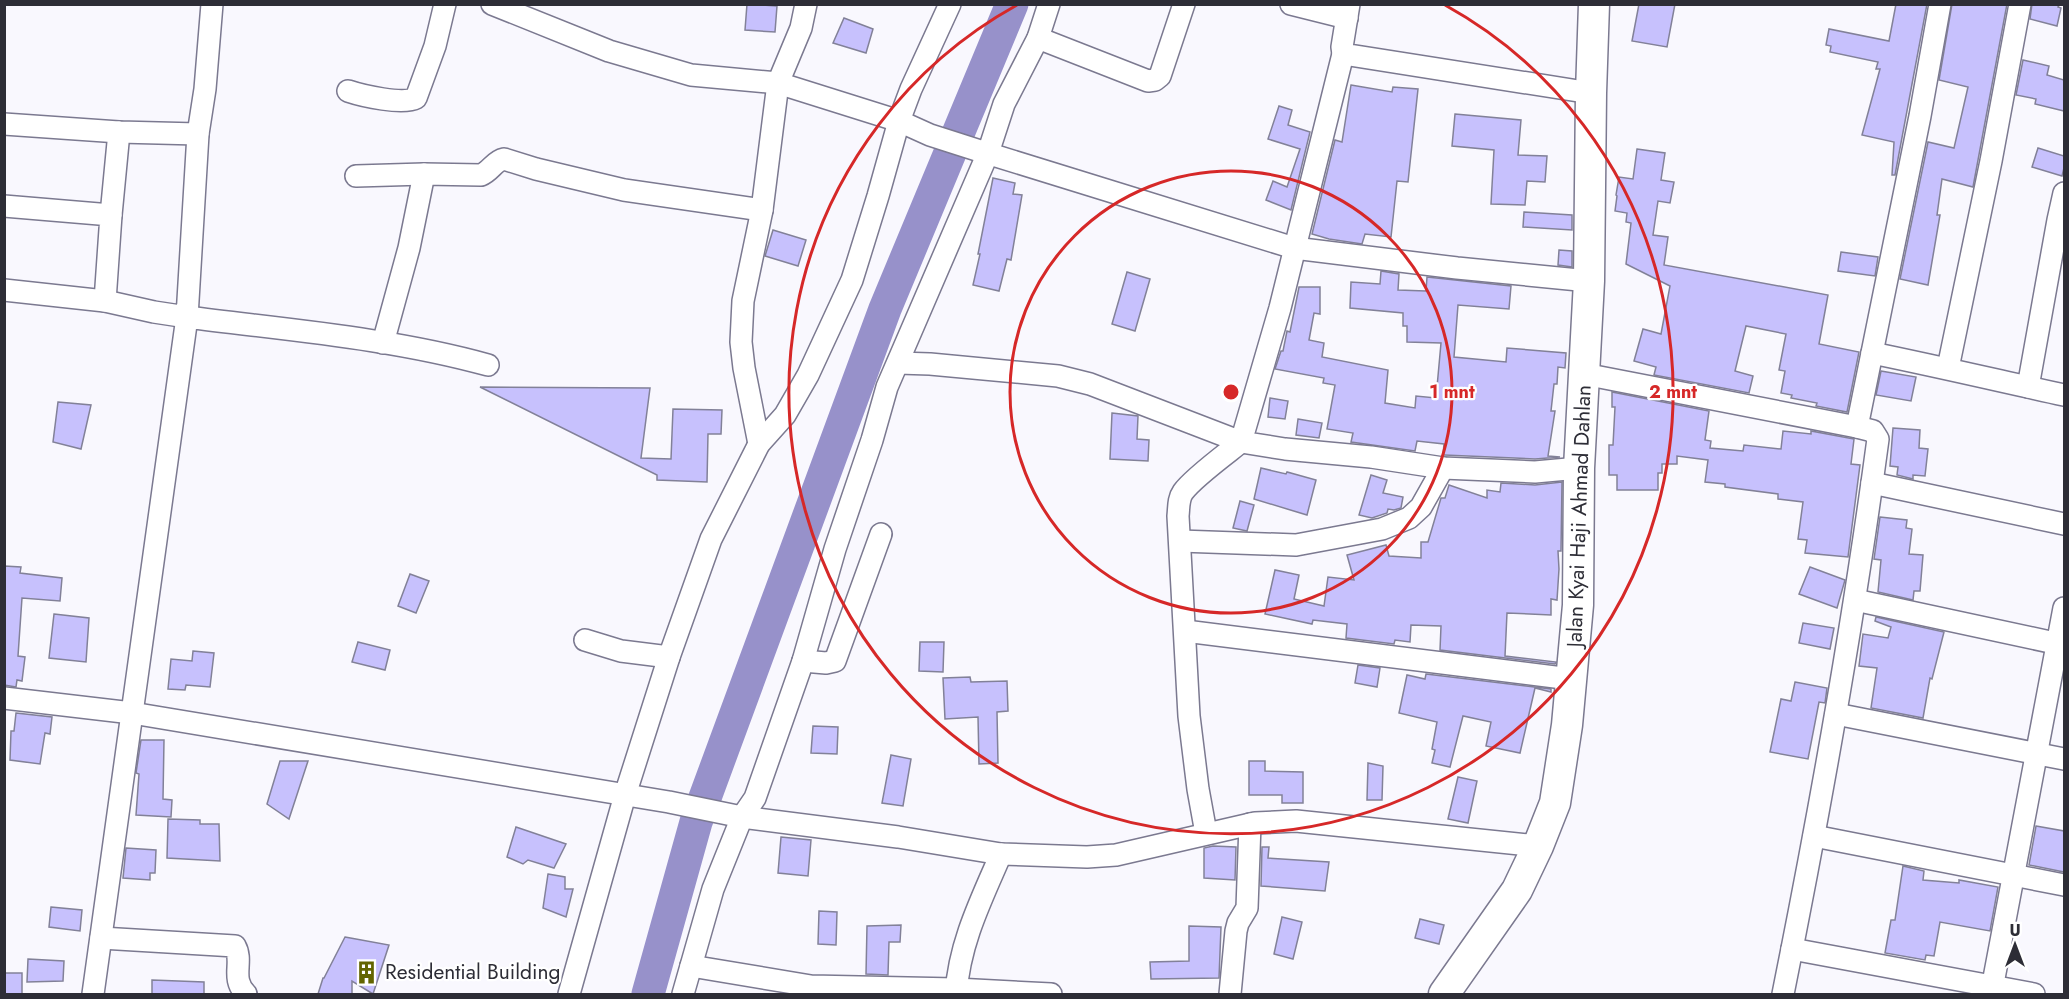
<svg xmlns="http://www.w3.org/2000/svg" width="2069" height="999" font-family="Jost,sans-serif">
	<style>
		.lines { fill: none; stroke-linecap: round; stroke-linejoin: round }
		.river { stroke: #9791ca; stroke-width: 33 }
		.building { fill: #c7c1fd; stroke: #828198; stroke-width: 1.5 }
		.street-casing { stroke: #7b7990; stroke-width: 24 }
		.secondary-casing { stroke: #7b7990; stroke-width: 33 }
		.street { stroke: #fff; stroke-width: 21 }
		.secondary { stroke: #fff; stroke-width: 30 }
		.ring { fill: none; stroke: #d62828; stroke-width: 3 }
		.labels { text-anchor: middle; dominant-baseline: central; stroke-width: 4.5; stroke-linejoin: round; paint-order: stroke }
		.street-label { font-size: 21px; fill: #2d2d36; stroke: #fff }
		.poi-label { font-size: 21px; fill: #2d2d36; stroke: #fff; text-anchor: start }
		.centre { fill: #d62828; stroke: #fff; stroke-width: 3 }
		.ring-label { font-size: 18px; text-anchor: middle; font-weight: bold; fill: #d62828; stroke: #fff; stroke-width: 4.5; stroke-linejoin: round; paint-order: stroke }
	</style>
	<rect width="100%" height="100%" fill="#f9f8fe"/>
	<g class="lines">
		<polyline class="river" points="648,994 696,822 885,309 1012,4"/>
	</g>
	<g class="building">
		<polygon points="747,4 777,6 775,32 745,30"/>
		<polygon points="1639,4 1675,4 1667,47 1632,41"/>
		<polygon points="1896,4 1927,4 1895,175 1892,175 1894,142 1862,135 1880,69 1876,69 1878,62 1830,52 1831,46 1826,45 1829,29 1889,41"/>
		<polygon points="1952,4 2007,4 1973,187 1942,179 1937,215 1940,215 1928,285 1900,279 1928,142 1954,148 1968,87 1939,80"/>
		<polygon points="2032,4 2059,4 2058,7 2061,8 2057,26 2030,19"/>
		<polygon points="844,18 873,29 866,53 833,43"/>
		<polygon points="2023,60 2049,66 2047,75 2064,80 2064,111 2035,104 2036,99 2016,95"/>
		<polygon points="1351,85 1392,92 1393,87 1418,89 1408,182 1397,181 1391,237 1365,234 1362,244 1329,239 1312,234 1335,140 1342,142"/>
		<polygon points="1279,106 1292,110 1288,125 1310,132 1291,210 1266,200 1273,181 1287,187 1300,149 1268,139"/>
		<polygon points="1455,114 1521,120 1518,155 1547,156 1545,182 1527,181 1525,205 1491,204 1494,150 1452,146"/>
		<polygon points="2038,148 2064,156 2064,168 2062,176 2032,167"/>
		<polygon points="1637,149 1665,153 1661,180 1674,182 1670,203 1658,201 1653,235 1668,237 1664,265 1828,295 1819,344 1859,352 1847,412 1816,406 1817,403 1791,398 1792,395 1781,393 1785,371 1779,370 1786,334 1746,326 1735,371 1753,376 1749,393 1654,375 1656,367 1634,361 1643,329 1661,334 1670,286 1626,264 1631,223 1626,222 1627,213 1615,211 1617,196 1616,195 1619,177 1633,179"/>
		<polygon points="993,178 1015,183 1013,194 1022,195 1011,260 1007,259 999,291 973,285 980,254 978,254"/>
		<polygon points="1524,212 1572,215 1572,230 1523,227"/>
		<polygon points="773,230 806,240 798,266 765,256"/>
		<polygon points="1559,250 1572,251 1572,267 1558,265"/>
		<polygon points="1841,252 1878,257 1875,276 1838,271"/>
		<polygon points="1381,271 1399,274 1398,290 1426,291 1427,277 1511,286 1509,309 1458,305 1454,357 1506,362 1507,348 1566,353 1565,368 1558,367 1557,384 1554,384 1551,411 1555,411 1548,456 1560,457 1535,459 1444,455 1443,455 1444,444 1417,441 1415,451 1351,442 1353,433 1327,429 1335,385 1323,383 1324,378 1275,369 1281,351 1283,351 1287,331 1290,332 1299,287 1320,287 1320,314 1314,313 1309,340 1324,343 1322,357 1388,370 1385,403 1415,408 1416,396 1436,398 1441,343 1407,342 1407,326 1403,326 1403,313 1350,308 1351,282 1380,284"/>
		<polygon points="1127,272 1150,279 1135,331 1112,324"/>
		<polygon points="1881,371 1916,377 1911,401 1876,395"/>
		<polygon points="480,387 650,388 641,458 671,459 673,409 722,410 721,434 708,434 707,482 657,480 657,475"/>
		<polygon points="1612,392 1709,411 1705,440 1711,441 1710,448 1743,451 1744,445 1781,449 1783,431 1811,434 1811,431 1854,439 1851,464 1860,465 1848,557 1805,553 1807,540 1798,539 1803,502 1778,499 1778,494 1725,487 1725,484 1705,482 1708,460 1677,456 1677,464 1662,464 1662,473 1658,473 1658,490 1617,490 1617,475 1609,475 1609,445 1613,445 1615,407 1612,407"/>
		<polygon points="1270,398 1288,401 1285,419 1268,417"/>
		<polygon points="58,402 91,405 81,449 53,442"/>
		<polygon points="1112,413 1138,416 1137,439 1149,440 1148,461 1110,459"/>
		<polygon points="1298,419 1322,423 1319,438 1296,435"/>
		<polygon points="1893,428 1920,430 1919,448 1928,449 1925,476 1913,475 1913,479 1897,475 1898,467 1890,466"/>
		<polygon points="1261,468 1286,474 1287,472 1316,480 1307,515 1254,499"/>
		<polygon points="1371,475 1387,480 1383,493 1403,497 1401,508 1394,510 1388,509 1387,513 1372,518 1359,515"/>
		<polygon points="1562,482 1561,551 1558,551 1559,569 1557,600 1551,599 1551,615 1507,613 1505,656 1556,662 1555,664 1440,650 1441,626 1411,625 1410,642 1395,640 1394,644 1346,638 1347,624 1313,620 1312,624 1265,614 1275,570 1299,575 1294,599 1324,606 1328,577 1354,580 1347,555 1386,545 1389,556 1421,558 1421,542 1428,542 1441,498 1445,498 1449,485 1487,498 1487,490 1500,492 1501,483 1535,485"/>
		<polygon points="1240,501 1254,505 1247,531 1233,528"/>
		<polygon points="1880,517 1907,520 1906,528 1912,529 1909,554 1923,555 1920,591 1914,591 1913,600 1878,592 1881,560 1874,559"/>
		<polygon points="4,566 21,567 20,573 62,578 60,601 22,598 18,656 25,657 22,681 17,680 16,687 4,685"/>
		<polygon points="1810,567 1845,580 1837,608 1799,594"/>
		<polygon points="410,574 429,581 416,613 398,606"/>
		<polygon points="54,614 89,618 86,662 49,658"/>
		<polygon points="1876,617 1944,632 1932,679 1930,678 1923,718 1871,708 1877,668 1859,666 1863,634 1888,638 1891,627 1875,621"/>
		<polygon points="1803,623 1834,628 1830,649 1799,643"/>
		<polygon points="358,642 390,650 385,670 352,662"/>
		<polygon points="920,642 944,642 943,672 919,671"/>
		<polygon points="193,651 214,653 210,687 186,685 185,690 168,689 171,659 192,661"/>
		<polygon points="1358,665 1380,668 1377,687 1355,683"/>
		<polygon points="1426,674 1551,689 1551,692 1535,688 1520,753 1486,746 1491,722 1463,716 1450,767 1432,763 1435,750 1432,749 1437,722 1399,713 1407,675 1425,679"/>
		<polygon points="970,677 971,682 1007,681 1008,711 997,712 998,763 979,764 978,717 945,719 943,678"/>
		<polygon points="1795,682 1827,688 1825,703 1819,702 1808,759 1770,752 1781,699 1791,701"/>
		<polygon points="16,713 52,717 50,734 45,733 40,764 10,760 11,731 14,731"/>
		<polygon points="813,726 838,727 837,754 811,753"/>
		<polygon points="141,740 164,740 163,799 172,800 171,817 136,815 139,774 136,773"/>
		<polygon points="891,755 911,759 903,806 882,803"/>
		<polygon points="280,761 308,761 289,819 267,804"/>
		<polygon points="1249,761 1265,761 1265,771 1303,772 1303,803 1282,803 1282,795 1249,795"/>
		<polygon points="1368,763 1383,766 1382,800 1367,800"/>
		<polygon points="1458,777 1477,781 1468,823 1448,819"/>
		<polygon points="168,819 200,820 200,824 219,824 220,861 167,858"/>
		<polygon points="2036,826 2064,831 2064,872 2029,865"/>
		<polygon points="516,827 566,844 554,868 528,860 523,864 507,857"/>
		<polygon points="781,837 811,840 808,876 778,873"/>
		<polygon points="1213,846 1236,847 1235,880 1204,878 1204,848"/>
		<polygon points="1262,847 1269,847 1268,858 1329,862 1325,891 1261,886"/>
		<polygon points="126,848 156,850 155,873 150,873 150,880 123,878"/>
		<polygon points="1903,866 1924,871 1923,880 1959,883 1959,880 1998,887 1990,931 1940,922 1934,956 1926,955 1925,960 1885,953 1891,920 1895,920"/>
		<polygon points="548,874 565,877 565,889 573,889 566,917 543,908"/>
		<polygon points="51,907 82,910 80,931 49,927"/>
		<polygon points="819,911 837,912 836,945 818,944"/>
		<polygon points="1282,917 1302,922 1293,959 1274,954"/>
		<polygon points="1420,919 1444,925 1439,944 1415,938"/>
		<polygon points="901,925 900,942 889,942 888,975 866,974 867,926"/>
		<polygon points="1189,926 1221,927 1219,978 1151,979 1150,962 1189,961"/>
		<polygon points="345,937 389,945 373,994 352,981 352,994 318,994 323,978 324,978"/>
		<polygon points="28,959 64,961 63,981 27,982"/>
		<rect x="4" y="973" width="18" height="21"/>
		<polygon points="152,980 204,982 204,994 152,994"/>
	</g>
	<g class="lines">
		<defs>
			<g id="street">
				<polyline points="492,4 609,51 691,75 778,83 899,121 930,135 980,151 1294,248 1457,268 1589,281"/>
				<polyline points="1291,4 1347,18"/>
				<polyline points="1349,4 1342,47 1343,54 1591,93"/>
				<polyline points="1038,38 1148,81 1155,80 1160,76 1184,4"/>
				<polyline points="1343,54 1280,308 1241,442 1285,449 1371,457 1443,468 1535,472 1579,468"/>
				<path d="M348 91C363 96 403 105 416 98L435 46 445 4"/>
				<polyline points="4,124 119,132 198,134"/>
				<path d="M356 176 424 174 481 175C491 171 494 161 504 159L536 169 624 190 762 210"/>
				<polyline points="4,206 111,215 105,301"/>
				<polyline points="111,215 119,132"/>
				<polyline points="4,290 105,301 154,312 187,317 198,134 205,89 212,4"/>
				<polyline points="383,343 409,248 424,174"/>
				<path d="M1872 353C1936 366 2000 381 2064 395"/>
				<path d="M898 363 930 364 1058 376 1090 384 1241 442C1226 454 1193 478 1183 492 1178 499 1179 508 1178 516L1189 716 1198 789 1206 833"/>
				<polyline points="1948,368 1991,161 2020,4"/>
				<path d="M1584 374 1857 427 1873 431 1878 439C1853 626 1820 810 1783 994"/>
				<polyline points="2028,387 2058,220 2064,193"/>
				<polyline points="1857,427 1920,116 1940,4"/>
				<polyline points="759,444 744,368 741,342 743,301 762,210 778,83 801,28 806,4"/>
				<polyline points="1872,483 2064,524"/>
				<polyline points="1180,541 1296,545 1382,529 1409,518 1421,507 1443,468"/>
				<polyline points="1855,600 2064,645"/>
				<polyline points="1185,631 1571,679"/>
				<polyline points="585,640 621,651 669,657"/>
				<polyline points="803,661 826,663 835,661 881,534"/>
				<polyline points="4,698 132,713 669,802 742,817 898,837 1001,854 1087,857 1116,855 1255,823 1296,821 1538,846"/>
				<polyline points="1836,714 2064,759"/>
				<polyline points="1814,836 2064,885"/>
				<path d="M101 938 235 946C244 962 230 978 246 994"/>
				<polyline points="1792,949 2034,994"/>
				<polyline points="691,966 811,986 956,989 1051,994"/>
				<path d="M93 994 187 317C287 330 391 338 488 365"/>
				<polyline points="569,994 625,795 669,657 711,539 759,444 785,415 808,375 852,280 878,196 899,121 911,89 950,4"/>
				<polyline points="683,994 713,889 742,817 755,798 803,661 835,549 872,440 887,387 988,153 1004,104 1038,38 1049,4"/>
				<path d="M956 994C959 944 981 900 1001 854"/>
				<polyline points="1230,994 1236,931 1238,923 1247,908 1250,824"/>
				<polyline points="1991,994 2064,608"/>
			</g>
			<polyline id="secondary" points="1444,994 1517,890 1538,846 1555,803 1567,725 1578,605 1579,468 1589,281 1591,93 1594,4"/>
		</defs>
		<use href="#street" class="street-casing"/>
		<use href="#secondary" class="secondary-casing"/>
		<use href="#street" class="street"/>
		<use href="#secondary" class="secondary"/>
	</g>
	<g class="ring">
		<circle cx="1231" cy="392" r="221"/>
		<path d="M1445 5A442 442 0 1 1 1017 5"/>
	</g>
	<defs>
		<symbol id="building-bare" viewBox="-9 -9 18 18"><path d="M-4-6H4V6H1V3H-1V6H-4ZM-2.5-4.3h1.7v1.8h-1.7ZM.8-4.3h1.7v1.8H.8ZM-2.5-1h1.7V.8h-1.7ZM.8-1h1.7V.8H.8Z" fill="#626400" stroke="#fff" stroke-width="2.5" paint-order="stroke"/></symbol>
	</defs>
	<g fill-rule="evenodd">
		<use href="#building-bare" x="350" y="956" width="33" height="33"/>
	</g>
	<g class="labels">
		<g class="street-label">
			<text transform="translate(1579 516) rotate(-88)">Jalan Kyai Haji Ahmad Dahlan</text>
		</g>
		<g class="poi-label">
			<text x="385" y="972">Residential Building</text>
		</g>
	</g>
	<circle cx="1231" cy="392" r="9" class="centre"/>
	<g class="ring-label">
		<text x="1452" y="398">1 mnt</text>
		<text x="1673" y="398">2 mnt</text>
	</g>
	<rect width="2069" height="999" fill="none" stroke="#2d2d36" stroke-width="12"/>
	<g transform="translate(2015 945)" stroke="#ffffff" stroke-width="4.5" paint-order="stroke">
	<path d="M0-4.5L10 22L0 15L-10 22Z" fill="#2d2d36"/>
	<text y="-9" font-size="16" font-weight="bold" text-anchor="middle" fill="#2d2d36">U</text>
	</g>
</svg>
